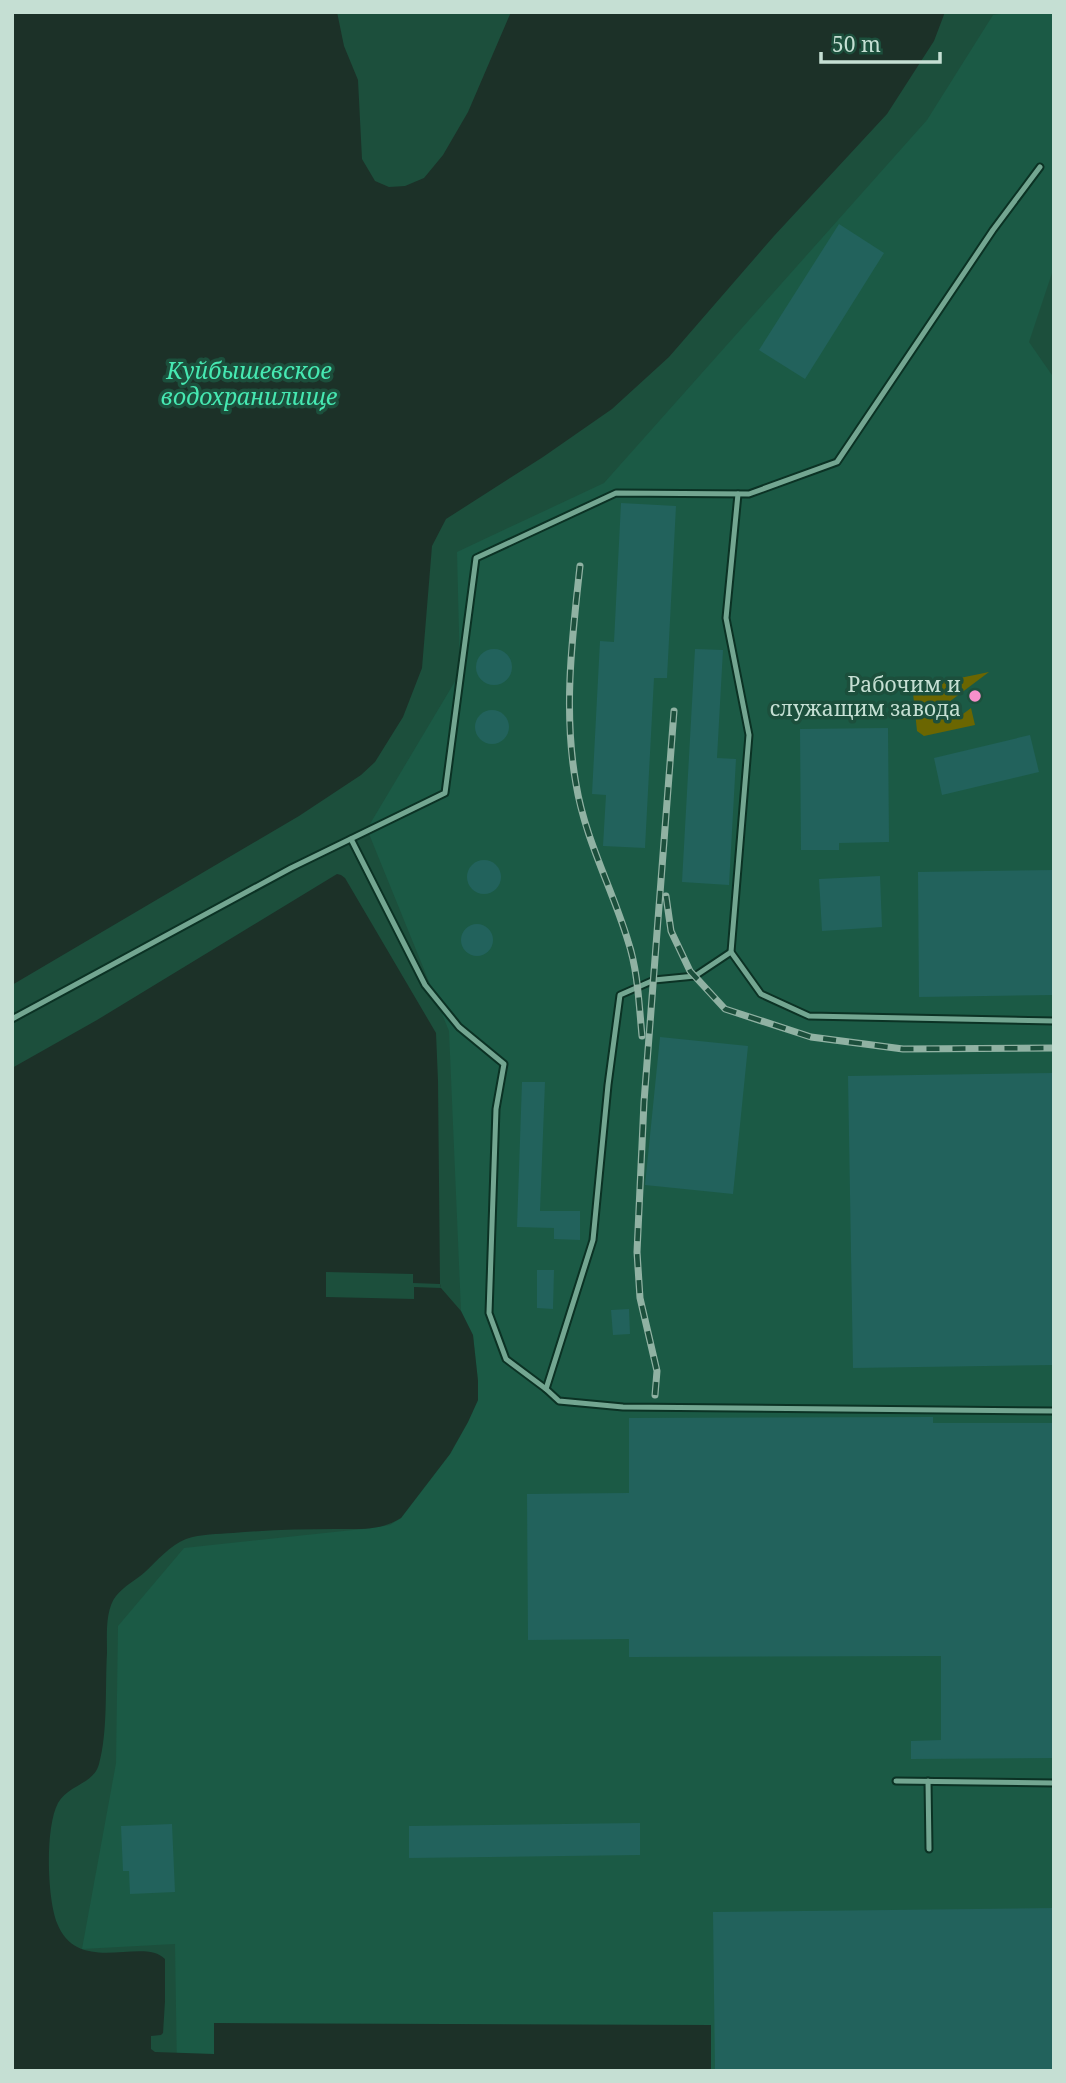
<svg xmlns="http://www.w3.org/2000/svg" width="1066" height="2083" font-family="'Noto Serif',serif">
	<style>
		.built { fill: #1b5a45 }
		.green { fill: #6b6601 }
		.water { fill: #1c3128 }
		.pier { fill: #1c4f3c }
		.building { fill: #22625c }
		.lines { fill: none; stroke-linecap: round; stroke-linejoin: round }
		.lane-casing { stroke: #0b3224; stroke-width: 9 }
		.lane { stroke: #73a691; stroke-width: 5 }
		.rail-casing { stroke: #90b2a3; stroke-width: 7 }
		.rail { stroke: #1c4f3c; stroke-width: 4.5; stroke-dasharray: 13; stroke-linecap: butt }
		.poi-dot { fill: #f890cb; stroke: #1c4f3c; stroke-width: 2.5 }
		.labels { text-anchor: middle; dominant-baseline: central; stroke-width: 7; stroke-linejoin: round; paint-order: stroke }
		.poi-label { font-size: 21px; fill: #c5dfd3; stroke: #1c4f3c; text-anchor: end }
		.water-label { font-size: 23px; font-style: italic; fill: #46e8b2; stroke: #1c4f3c }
	</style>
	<rect width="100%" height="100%" fill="#1c4f3c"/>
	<polygon class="built" points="1015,12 1054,12 1054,267 1029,342 1054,378 1054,2071 177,2071 175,1944 82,1949 116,1763 118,1626 184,1548 372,1528 390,1525 401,1518 450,1454 468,1422 478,1400 478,1381 473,1336 461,1311 449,1031 367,829 460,673 457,552 604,483 927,120 993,15"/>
	<polygon class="green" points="989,672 949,702 959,717 971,708 975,725 924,736 917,731 913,693 921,686"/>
	<g class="water">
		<polygon points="12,12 337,12 344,46 358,80 362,159 375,181 389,187 405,186 424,178 443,155 468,112 511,12 945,12 934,41 887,114 774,236 669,357 612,409 543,457 446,519 432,546 422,668 403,717 375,762 361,775 299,816 12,985"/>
		<path d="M337 874 341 875 345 878 436 1033 438 1081 440 1284 441 1288 461 1311 473 1335 478 1381V1400L468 1422 450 1454 401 1518C381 1531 358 1529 334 1529 300 1529 267 1530 233 1533 218 1534 201 1534 186 1539 170 1545 157 1561 145 1572 136 1580 124 1586 116 1596 105 1610 107 1635 107 1653 105 1686 108 1732 99 1764 94 1784 68 1785 58 1803 45 1827 47 1898 57 1923 78 1977 143 1936 165 1959V2001L163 2033 161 2035 151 2036V2049L155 2052 214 2054V2023L711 2025V2071H12V1068L97 1020Z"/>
	</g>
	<polygon class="pier" points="326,1272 413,1274 413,1283 440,1284 441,1288 414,1287 414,1299 326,1297"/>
	<g class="building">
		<polygon points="839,224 884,253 805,379 759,350"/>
		<polygon points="621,503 676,506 667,678 654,678 645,848 603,846 606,795 592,794 600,641 614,642"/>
		<polygon points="695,649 723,650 717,758 736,759 729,885 682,882"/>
		<circle cx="494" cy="667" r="18"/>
		<circle cx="492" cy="727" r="17"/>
		<polygon points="888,728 889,842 839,843 839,850 801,850 800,729"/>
		<polygon points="1030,735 1039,772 942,795 934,758"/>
		<circle cx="484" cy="877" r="17"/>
		<polygon points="1054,870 1054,995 919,997 918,872"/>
		<polygon points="880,876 882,927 822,931 819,879"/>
		<circle cx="477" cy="940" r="16"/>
		<polygon points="660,1037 748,1046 733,1194 645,1185"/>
		<polygon points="1054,1073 1054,1365 853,1368 848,1076"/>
		<polygon points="522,1082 545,1082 540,1211 580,1211 580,1240 554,1239 554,1228 517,1227"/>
		<polygon points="537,1270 554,1270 553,1309 537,1308"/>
		<polygon points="629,1309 630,1334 613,1335 611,1310"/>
		<polygon points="933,1417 933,1423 1054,1423 1054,1758 911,1759 911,1741 941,1740 941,1656 629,1657 629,1639 528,1640 527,1494 629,1493 629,1418"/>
		<polygon points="640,1823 640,1855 409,1858 409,1826"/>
		<polygon points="172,1824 175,1892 130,1894 129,1871 123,1871 121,1826"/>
		<polygon points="1054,1908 1054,2071 715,2071 713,1912"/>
	</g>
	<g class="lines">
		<defs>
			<g id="lane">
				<polyline points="738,494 726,618 749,735 731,952 761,994 809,1016 1054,1021"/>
				<polyline points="351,839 425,985 459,1027 504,1064 496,1109 489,1313 506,1359 546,1389 559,1401 623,1407 1054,1411"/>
				<polyline points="12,1019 291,868 445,793 476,558 616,493 749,494 837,462 993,230 1040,167"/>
				<polyline points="546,1389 593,1240 608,1085 620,995 654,980 695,976 731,952"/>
				<polyline points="896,1781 1054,1783"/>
				<polyline points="928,1781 929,1849"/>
			</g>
		</defs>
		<use href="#lane" class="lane-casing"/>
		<use href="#lane" class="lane"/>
		<defs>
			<g id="rail">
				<path d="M580 566C572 639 563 711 576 784 585 839 612 888 628 941 638 971 639 1005 642 1036"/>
				<polyline points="666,896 671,931 690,971 725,1009 811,1037 903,1049 1054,1048"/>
				<polyline points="655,1395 657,1371 640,1298 637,1252 644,1102 674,711"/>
			</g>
		</defs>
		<use href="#rail" class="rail-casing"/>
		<use href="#rail" class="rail"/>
	</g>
	<circle class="poi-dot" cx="975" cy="696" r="7"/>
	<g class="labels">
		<g class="poi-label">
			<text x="961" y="684">Рабочим и<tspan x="961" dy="24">служащим завода</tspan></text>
		</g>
		<g class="water-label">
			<text x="249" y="370">Куйбышевское<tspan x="249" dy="26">водохранилище</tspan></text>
		</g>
	</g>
	<rect width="1066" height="2083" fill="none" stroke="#c5dfd3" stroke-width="28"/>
	<path d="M821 52v10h119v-10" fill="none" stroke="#c5dfd3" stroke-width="3.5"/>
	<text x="832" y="52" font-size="21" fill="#c5dfd3" stroke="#1c4f3c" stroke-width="5" paint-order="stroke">50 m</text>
</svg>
